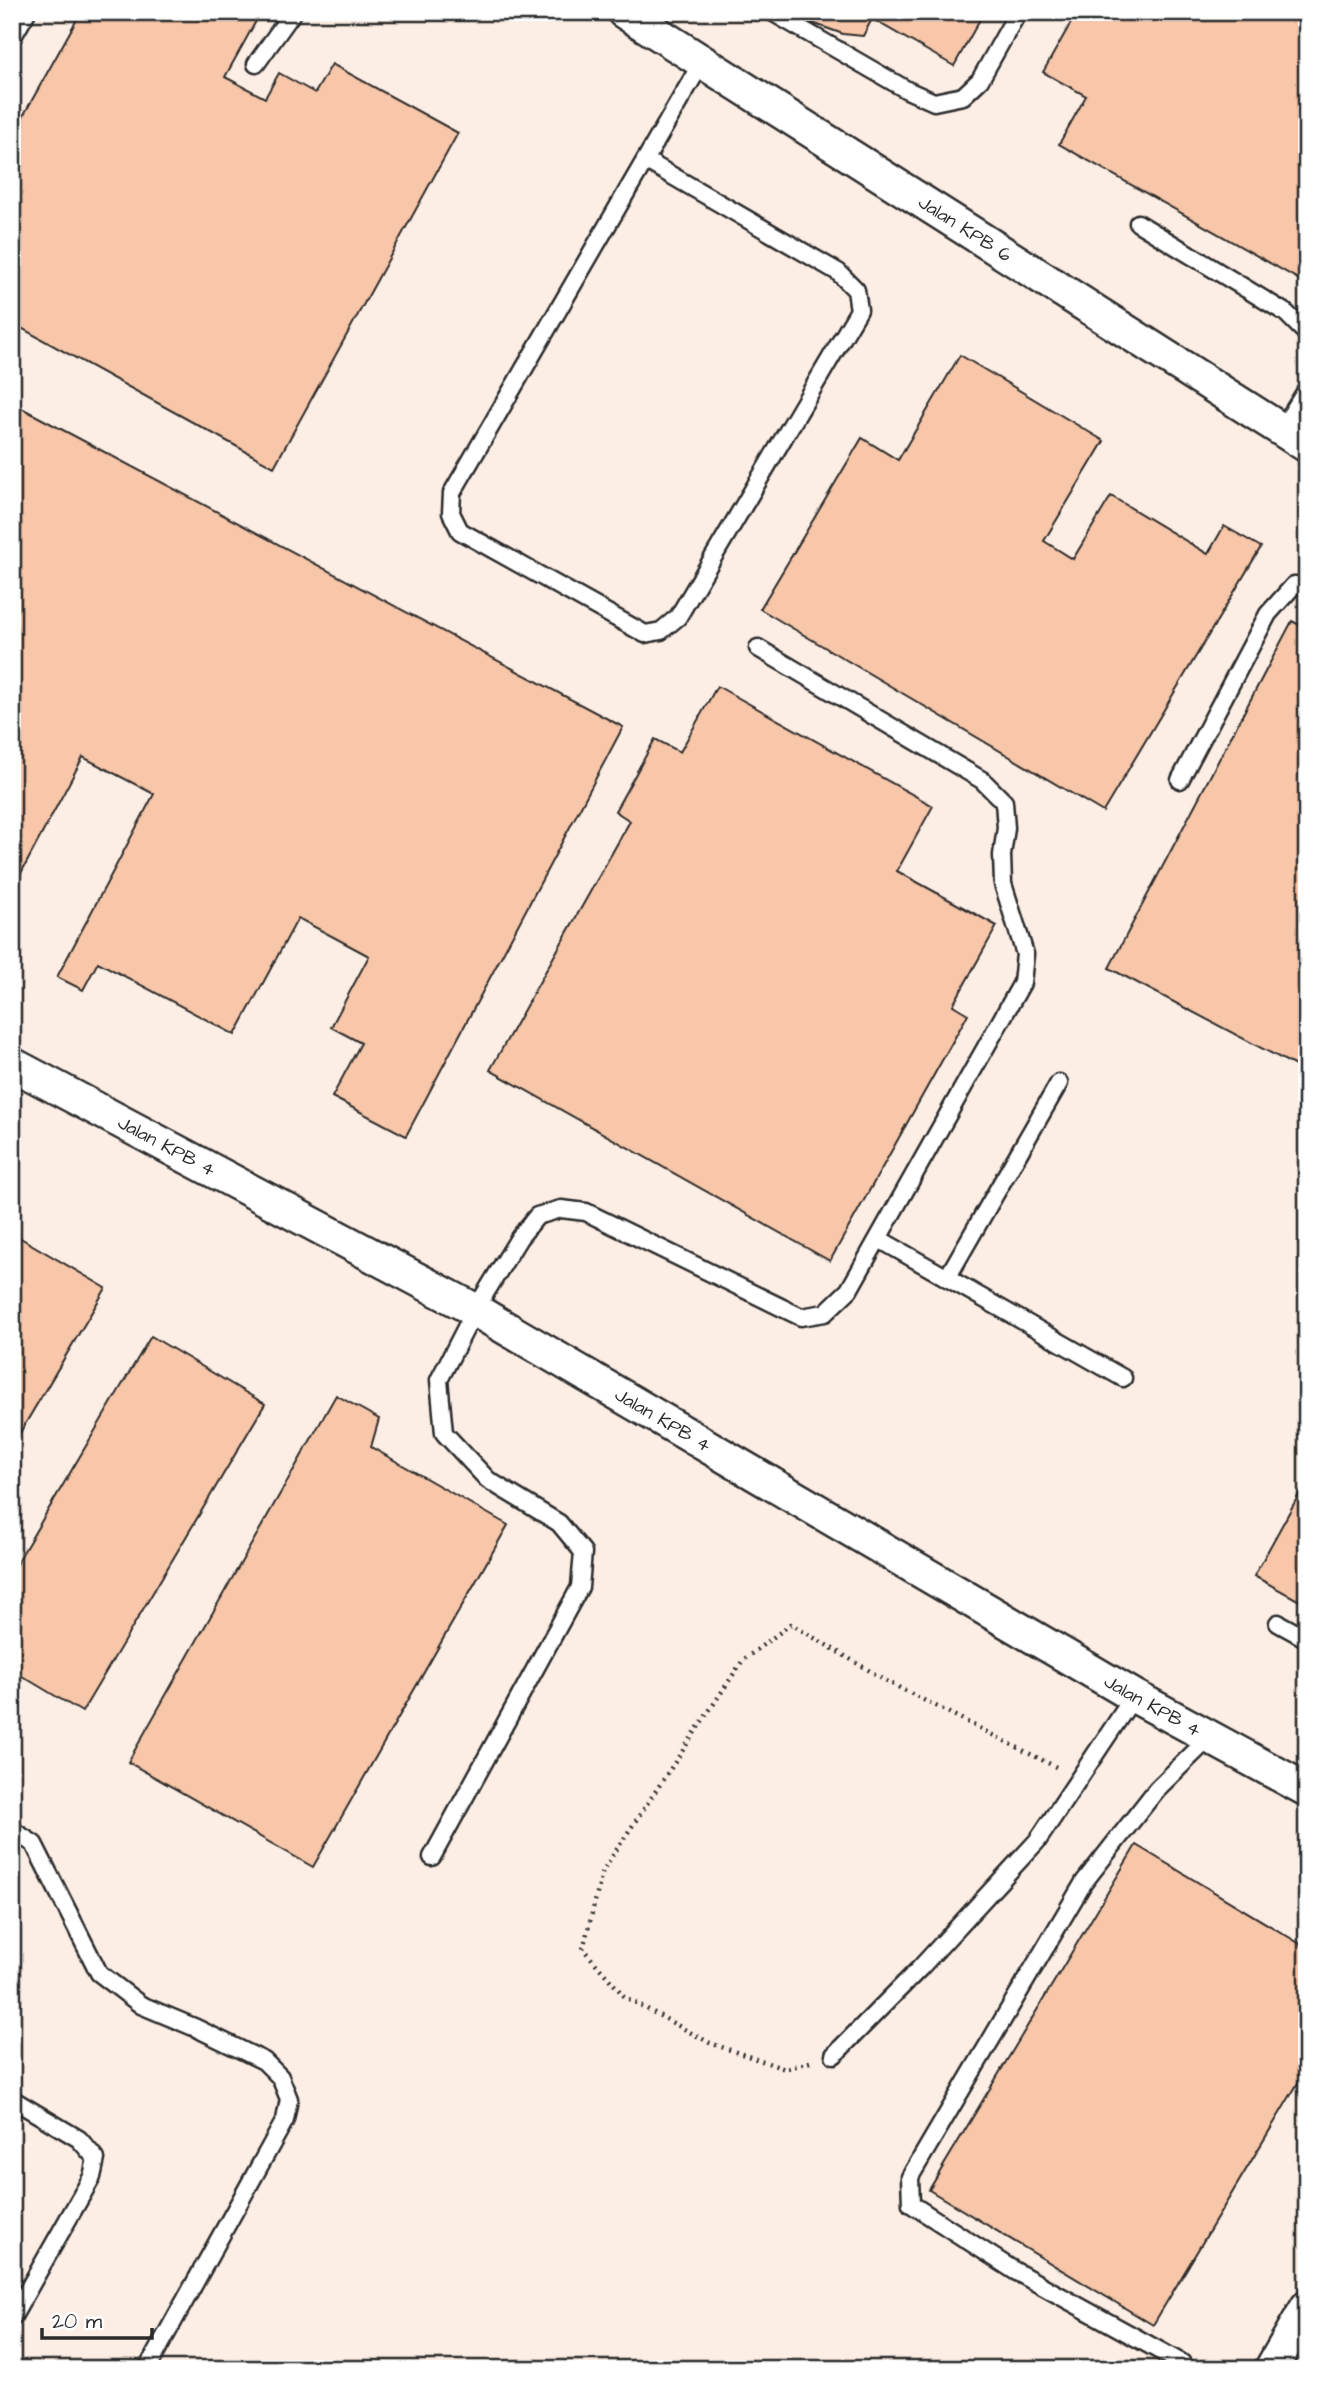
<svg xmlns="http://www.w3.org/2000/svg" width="1319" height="2381" font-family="'Architects Daughter',sans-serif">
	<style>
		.built { fill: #fdeee5 }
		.building { fill: #f8c6a8; stroke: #2b2b2b; stroke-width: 2 }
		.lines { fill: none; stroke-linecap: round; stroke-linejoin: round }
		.service-casing { stroke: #2b2b2b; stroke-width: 21 }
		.minor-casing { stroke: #2b2b2b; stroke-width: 37 }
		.path { stroke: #2b2b2b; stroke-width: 4.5; stroke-dasharray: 2 5; stroke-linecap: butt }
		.service { stroke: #fff; stroke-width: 16 }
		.minor { stroke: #fff; stroke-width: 32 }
		.labels { text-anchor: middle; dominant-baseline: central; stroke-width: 7; stroke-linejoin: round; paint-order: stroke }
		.street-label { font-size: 19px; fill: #2b2b2b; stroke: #fff }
	</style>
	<rect width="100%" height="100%" fill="#fff"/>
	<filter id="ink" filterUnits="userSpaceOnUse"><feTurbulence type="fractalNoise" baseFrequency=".0143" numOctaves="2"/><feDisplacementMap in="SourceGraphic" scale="14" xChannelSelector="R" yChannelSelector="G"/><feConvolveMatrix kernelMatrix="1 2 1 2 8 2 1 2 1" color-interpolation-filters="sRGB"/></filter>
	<g filter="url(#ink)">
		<rect class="built" x="12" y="12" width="1295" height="2357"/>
		<g class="building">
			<polygon points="81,12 261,12 225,77 265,98 279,73 315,93 332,64 458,133 274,467 12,323 12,136"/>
			<polygon points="799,12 984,12 954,66 872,19 863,36 843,34 815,24"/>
			<polygon points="1077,12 1307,12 1307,284 1059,144 1086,96 1043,72"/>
			<polygon points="960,355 1104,441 1044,541 1073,559 1111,496 1208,554 1224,526 1261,547 1103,812 760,609 862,438 898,460"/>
			<polygon points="12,403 623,727 406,1136 332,1097 361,1043 331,1027 369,956 298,918 235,1035 98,962 83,990 57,977 154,794 83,757 12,890"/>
			<polygon points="1292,621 1307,629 1307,1072 1109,968"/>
			<polygon points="717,686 933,806 897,871 997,926 953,1005 968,1014 830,1261 490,1070 630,821 615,811 655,739 680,752"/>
			<polygon points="12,1233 106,1288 12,1446"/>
			<polygon points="151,1336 265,1404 82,1712 12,1670 12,1571"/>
			<polygon points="336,1395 379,1419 371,1447 508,1525 313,1867 128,1762"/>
			<polygon points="1307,1480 1307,1605 1254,1576"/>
			<polygon points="1136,1845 1307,1948 1307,2068 1153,2325 929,2190"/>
		</g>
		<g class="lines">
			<defs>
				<g id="service">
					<polyline points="772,12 907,90 934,102 963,96 980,80 1018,12"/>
					<polyline points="12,38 27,12"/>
					<polyline points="256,64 293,12"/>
					<polyline points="645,160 838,272 856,290 859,310 678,617 661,631 645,634 460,531 451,513 452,493 702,62"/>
					<polyline points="1138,223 1286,313 1307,334"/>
					<polyline points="1281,431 1307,389"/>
					<polyline points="1180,780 1268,614 1294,585 1307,585"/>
					<polyline points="879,1239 1123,1378"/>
					<polyline points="947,1278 1059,1083"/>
					<polyline points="1278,1623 1307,1639"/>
					<polyline points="12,1830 34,1844 99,1973 141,2005 196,2028 264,2061 280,2077 289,2099 285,2120 147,2369"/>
					<polyline points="432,1857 580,1587 583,1552 559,1523 488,1480 444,1433 439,1380 475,1310 519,1238 537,1216 561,1209 586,1212 801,1317 825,1313 849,1290 1022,983 1025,954 1003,884 1002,855 1006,828 1004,802 982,780 758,648"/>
					<polyline points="834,2055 920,1968 1038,1840 1134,1696"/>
					<polyline points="12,2099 79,2139 96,2159 92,2177 12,2318"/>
					<polyline points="1182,2363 1015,2271 911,2204 910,2177 1084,1882 1157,1789 1209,1738"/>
				</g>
				<g id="minor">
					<path id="s1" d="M624 12 1307 446"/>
					<path id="s2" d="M12 1064 475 1310 1134 1696 1307 1790"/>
					<polyline points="1271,2369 1307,2307"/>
				</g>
			</defs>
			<use href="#service" class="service-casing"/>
			<use href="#minor" class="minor-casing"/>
			<polyline class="path" points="810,2062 785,2069 710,2043 625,1997 583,1949 603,1870 743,1660 791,1624 892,1684 1056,1767"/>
			<use href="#service" class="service"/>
			<use href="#minor" class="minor"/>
		</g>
	</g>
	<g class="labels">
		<g class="street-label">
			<text stroke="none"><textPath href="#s1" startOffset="404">Jalan KPB 6</textPath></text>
			<text stroke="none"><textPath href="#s2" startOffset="175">Jalan KPB 4</textPath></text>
			<text stroke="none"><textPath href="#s2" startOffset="742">Jalan KPB 4</textPath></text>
			<text stroke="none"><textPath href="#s2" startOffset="1309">Jalan KPB 4</textPath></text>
		</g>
	</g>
	<rect width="1319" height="2381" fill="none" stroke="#fff" stroke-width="42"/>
	<rect x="21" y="21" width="1277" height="2339" fill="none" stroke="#2b2b2b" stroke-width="2.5" filter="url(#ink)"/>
	<path d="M42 2328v10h110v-10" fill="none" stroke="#2b2b2b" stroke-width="3.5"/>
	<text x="52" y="2328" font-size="21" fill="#2b2b2b" stroke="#ffffff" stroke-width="5" paint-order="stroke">20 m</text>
</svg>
